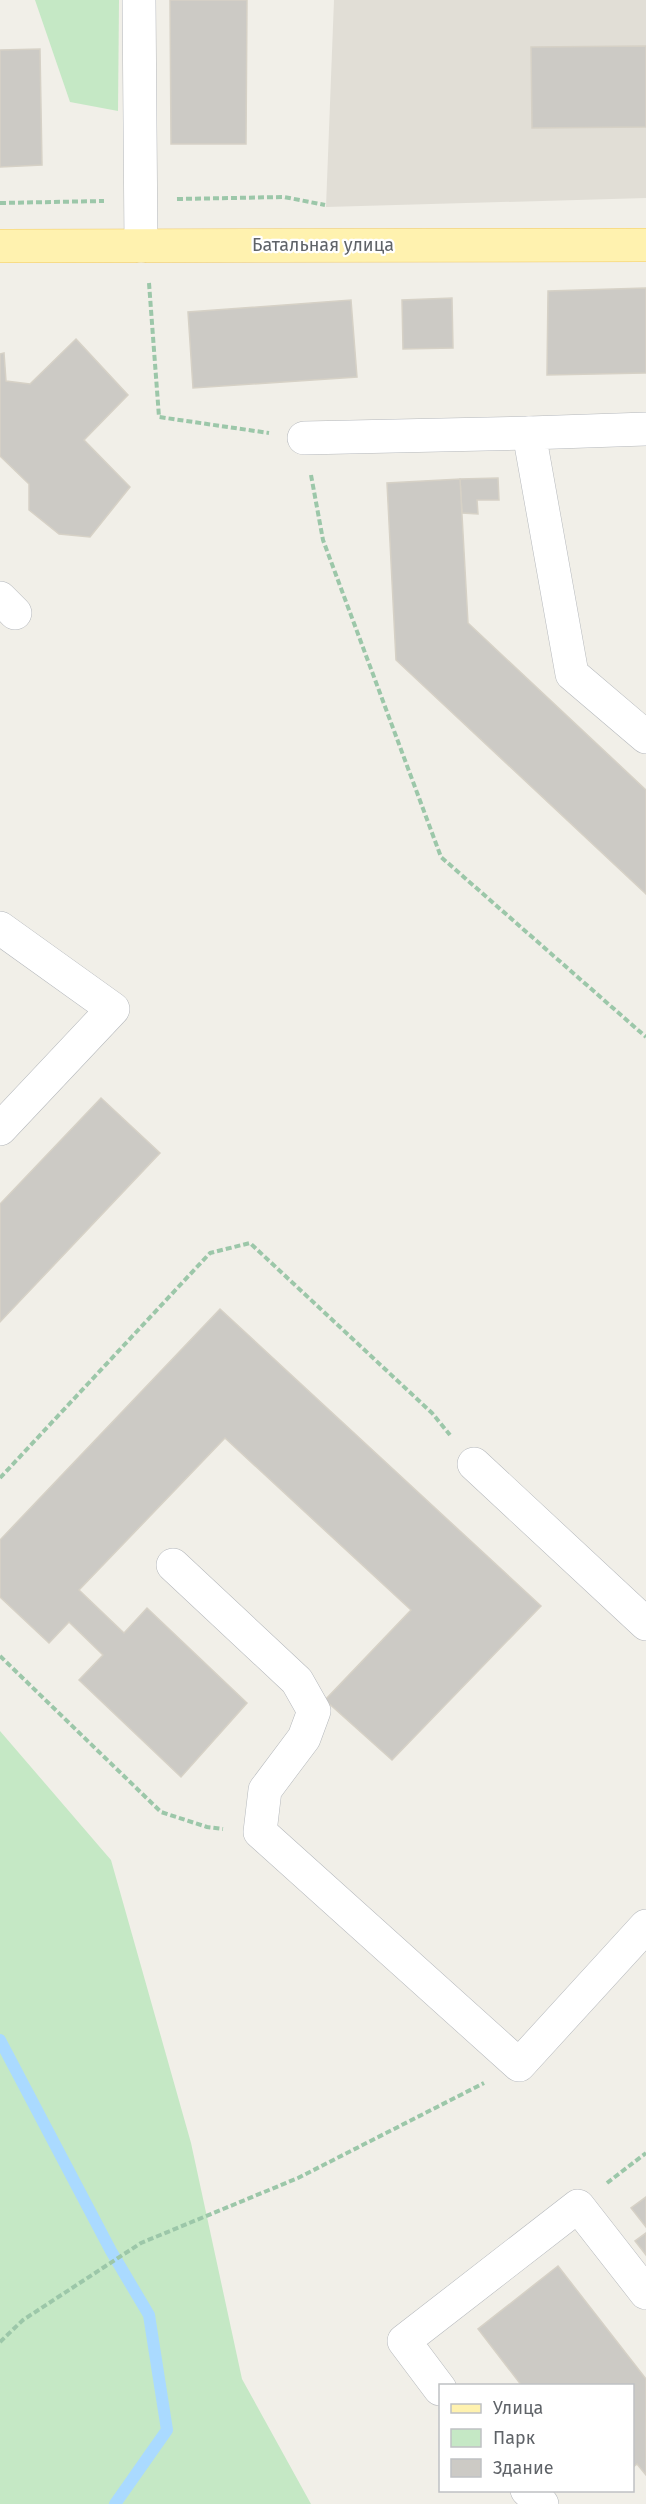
<svg xmlns="http://www.w3.org/2000/svg" width="646" height="2504" font-family="'Fira Sans',sans-serif">
	<style>
		.education { fill: #e1ded6 }
		.green { fill: #c5e8c5 }
		.lines { fill: none; stroke-linecap: round; stroke-linejoin: round }
		.stream { stroke: #aadaff; stroke-width: 12 }
		.building { fill: #cccac5; stroke: #d6d1c6; stroke-width: 1.5 }
		.minor-casing { stroke: #b5b8bc; stroke-width: 34 }
		.major-casing { stroke: #f2c960; stroke-width: 34 }
		.path { stroke: #9cc7a9; stroke-width: 4; stroke-dasharray: 6 3; stroke-linecap: butt }
		.minor { stroke: #fff; stroke-width: 33 }
		.major { stroke: #fff2af; stroke-width: 33 }
		.labels { text-anchor: middle; dominant-baseline: central; stroke-width: 4.5; stroke-linejoin: round; paint-order: stroke }
		.street-label { font-size: 18px; fill: #5f6368; stroke: #fff }
	</style>
	<rect width="100%" height="100%" fill="#f1efe8"/>
	<polygon class="education" points="334,0 646,0 646,198 326,207"/>
	<g class="green">
		<polygon points="35,0 119,0 118,111 70,102"/>
		<polygon points="0,1731 111,1860 191,2143 242,2379 311,2504 0,2504"/>
	</g>
	<g class="lines">
		<polyline class="stream" points="0,2040 111,2251 149,2315 167,2430 115,2504"/>
	</g>
	<g class="building">
		<polygon points="170,0 247,0 246,144 171,144"/>
		<polygon points="646,46 646,127 532,128 531,47"/>
		<polygon points="40,49 42,165 0,167 0,50"/>
		<polygon points="646,288 646,373 547,375 548,291"/>
		<polygon points="452,298 453,348 403,349 402,300"/>
		<polygon points="351,300 357,377 193,388 188,312"/>
		<polygon points="76,339 128,395 84,440 130,487 90,537 59,534 29,510 29,484 0,456 0,354 4,353 6,381 30,384"/>
		<polygon points="498,478 499,500 477,500 478,514 462,513 460,479"/>
		<polygon points="460,479 468,623 646,790 646,894 396,660 387,483"/>
		<polygon points="101,1098 160,1153 0,1322 0,1204"/>
		<polygon points="220,1309 541,1606 392,1760 325,1700 411,1610 225,1438 79,1590 124,1633 147,1608 247,1703 181,1777 79,1680 103,1655 69,1622 49,1643 0,1597 0,1540"/>
		<polygon points="646,2197 646,2227 631,2208"/>
		<polygon points="646,2233 646,2255 635,2241"/>
		<polygon points="558,2266 646,2379 646,2475 637,2464 632,2468 632,2386 522,2386 478,2329"/>
	</g>
	<g class="lines">
		<defs>
			<g id="minor">
				<polyline points="139,0 141,246"/>
				<polyline points="646,429 529,433 572,674 646,737"/>
				<polyline points="304,438 529,433"/>
				<polyline points="0,598 15,613"/>
				<polyline points="0,928 113,1009 0,1129"/>
				<polyline points="474,1464 646,1624"/>
				<polyline points="173,1565 297,1681 314,1711 304,1738 265,1790 260,1832 519,2065 646,1926"/>
				<polyline points="440,2389 404,2341 578,2206 646,2293"/>
				<polyline points="527,2490 542,2504"/>
			</g>
			<polyline id="major" points="0,246 646,245"/>
		</defs>
		<use href="#minor" class="minor-casing"/>
		<use href="#major" class="major-casing"/>
		<g class="path">
			<polyline points="177,199 284,197 325,205"/>
			<polyline points="0,203 104,201"/>
			<polyline points="149,283 159,417 269,433"/>
			<polyline points="311,475 323,540 441,857 646,1037"/>
			<polyline points="0,1478 210,1253 250,1243 432,1413 450,1435"/>
			<polyline points="0,1656 161,1812 207,1827 223,1829"/>
			<polyline points="607,2183 646,2153"/>
			<polyline points="0,2342 23,2320 141,2243 298,2178 484,2083"/>
		</g>
		<use href="#minor" class="minor"/>
		<use href="#major" class="major"/>
	</g>
	<g class="labels">
		<g class="street-label">
			<text x="323" y="245">Батальная улица</text>
		</g>
	</g>
	<rect x="439" y="2384" width="195" height="108" fill="#ffffff" stroke="#bfc1c3" stroke-width="1.5"/>
	<rect x="451" y="2404" width="30" height="9" fill="#fff2af" stroke="#bfc1c3" stroke-width="1.5"/>
	<text x="493" y="2414" font-size="18" fill="#5f6368">Улица</text>
	<rect x="451" y="2429" width="30" height="18" fill="#c5e8c5" stroke="#bfc1c3" stroke-width="1.5"/>
	<text x="493" y="2444" font-size="18" fill="#5f6368">Парк</text>
	<rect x="451" y="2459" width="30" height="18" fill="#cccac5" stroke="#bfc1c3" stroke-width="1.5"/>
	<text x="493" y="2474" font-size="18" fill="#5f6368">Здание</text>
</svg>
